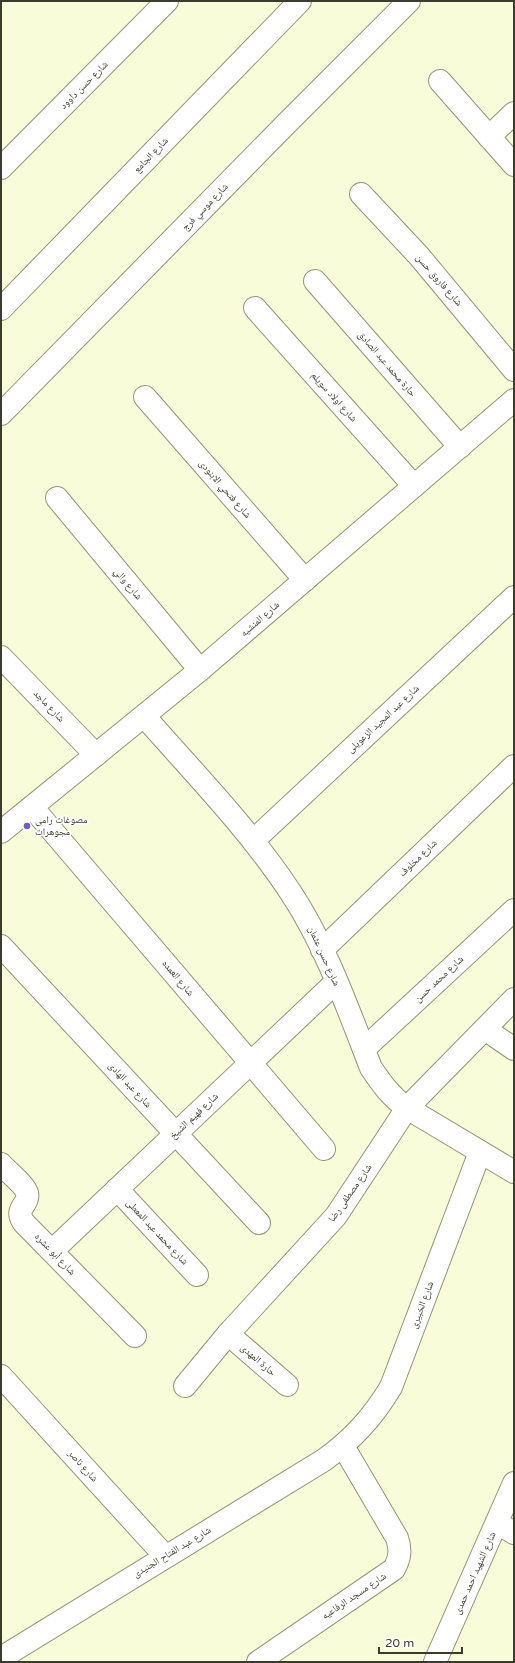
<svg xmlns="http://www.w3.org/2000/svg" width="515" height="1663" font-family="'Varela Round','Noto Naskh Arabic',sans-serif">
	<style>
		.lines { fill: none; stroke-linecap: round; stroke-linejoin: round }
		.street-casing { stroke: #929475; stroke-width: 24 }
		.street { stroke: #fff; stroke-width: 22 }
		.poi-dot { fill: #7657d1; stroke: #fff; stroke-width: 1.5 }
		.labels { text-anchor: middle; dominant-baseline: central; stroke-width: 3; stroke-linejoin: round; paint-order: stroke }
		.street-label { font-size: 10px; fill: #3b3c2e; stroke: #fff }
		.poi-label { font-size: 10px; fill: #3b3c2e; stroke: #fff; text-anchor: start }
	</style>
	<rect width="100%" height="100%" fill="#f9fcd9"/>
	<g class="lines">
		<defs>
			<g id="street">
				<polyline points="440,81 514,165"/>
				<polyline points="489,137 514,113"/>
				<polyline points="1,168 167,1"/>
				<polyline points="361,194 419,256 514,370"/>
				<polyline points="315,281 460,447"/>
				<polyline points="255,308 414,486"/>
				<polyline points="1,309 300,1"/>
				<polyline points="145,397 305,580"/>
				<polyline points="1,414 287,123 409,1"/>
				<polyline points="57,498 200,670"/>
				<polyline points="1,657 96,755"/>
				<path d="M144 716C194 773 249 829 291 893 326 946 348 1009 371 1068 382 1084 391 1097 407 1108L514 1172"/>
				<polyline points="32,807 324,1149"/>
				<polyline points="1,832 200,670 514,400"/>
				<polyline points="253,841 514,597"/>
				<polyline points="1,946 259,1223"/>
				<polyline points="322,950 514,766"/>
				<polyline points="485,1029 514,1049"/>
				<polyline points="364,1049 514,910"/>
				<path d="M1 1164C7 1171 25 1185 27 1193 30 1205 13 1208 24 1223L135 1336"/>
				<polyline points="117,1189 197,1275"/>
				<polyline points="52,1251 336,982"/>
				<polyline points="228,1334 287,1385"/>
				<polyline points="1,1376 165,1556"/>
				<polyline points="185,1386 228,1334 336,1216 407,1108 514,999"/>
				<polyline points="497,1523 514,1533"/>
				<path d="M1 1658 324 1460C353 1439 373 1417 391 1387L480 1152"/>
				<path d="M258 1662 394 1569C400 1558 401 1550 397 1538L343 1446"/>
				<polyline points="435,1662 514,1483"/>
			</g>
		</defs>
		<use href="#street" class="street-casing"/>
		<use href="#street" class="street"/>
	</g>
	<circle class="poi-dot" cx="27" cy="826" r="4"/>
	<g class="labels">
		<g class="street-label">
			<text transform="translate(84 85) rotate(-45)">شارع حسن داوود</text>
			<text transform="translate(151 155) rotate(-46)">شارع الجامع</text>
			<text transform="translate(205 207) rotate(-46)">شارع موسي فرج</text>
			<text transform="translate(439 280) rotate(49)">شارع فاروق حسن</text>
			<text transform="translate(387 364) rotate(49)">حارة محمد عبد الصادق</text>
			<text transform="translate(334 397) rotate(48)">شارع اولاد سويلم</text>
			<text transform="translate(225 489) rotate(49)">شارع فتحي الابنودى</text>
			<text transform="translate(128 584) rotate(50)">شارع والي</text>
			<text transform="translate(260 619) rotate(-41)">شارع المنشيه</text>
			<text transform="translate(49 706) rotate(46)">شارع ماجد</text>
			<text transform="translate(383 719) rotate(-43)">شارع عبد المجيد الزعويلى</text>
			<text transform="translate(418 858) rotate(-44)">شارع مخلوف</text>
			<text transform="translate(324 956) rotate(66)">شارع حسن عثمان</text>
			<text transform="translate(178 978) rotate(50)">شارع العمده</text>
			<text transform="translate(439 979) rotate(-43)">شارع محمد حسن</text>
			<text transform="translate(130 1085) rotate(47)">شارع عبد الهادى</text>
			<text transform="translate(194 1116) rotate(-43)">شارع فهيم الشيخ</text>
			<text transform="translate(350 1193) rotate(-55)">شارع مصطفى رضا</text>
			<text transform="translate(157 1232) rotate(47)">شارع محمد عبد المعطى</text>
			<text transform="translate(55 1254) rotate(46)">شارع أبو عشره</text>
			<text transform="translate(422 1305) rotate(-69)">شارع الخبيرى</text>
			<text transform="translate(258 1360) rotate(41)">حارة المهدى</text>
			<text transform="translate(83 1466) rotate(48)">شارع ناصر</text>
			<text transform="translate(172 1552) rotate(-31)">شارع عبد الفتاح الجنيدى</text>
			<text transform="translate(475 1573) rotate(-66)">شارع الشهيد احمد حمدى</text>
			<text transform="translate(354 1596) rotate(-34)">شارع مسجد الرفاعيه</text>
		</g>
		<g class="poi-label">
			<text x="35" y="820">مصوغات رامى<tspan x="35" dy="12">مجوهرات</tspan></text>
		</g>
	</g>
	<rect width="515" height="1663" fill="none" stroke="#3b3c2e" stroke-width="4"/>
	<path d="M379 1647v6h83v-6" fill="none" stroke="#3b3c2e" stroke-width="2"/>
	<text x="385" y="1647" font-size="12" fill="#3b3c2e" stroke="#ffffff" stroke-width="3" paint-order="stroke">20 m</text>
</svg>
